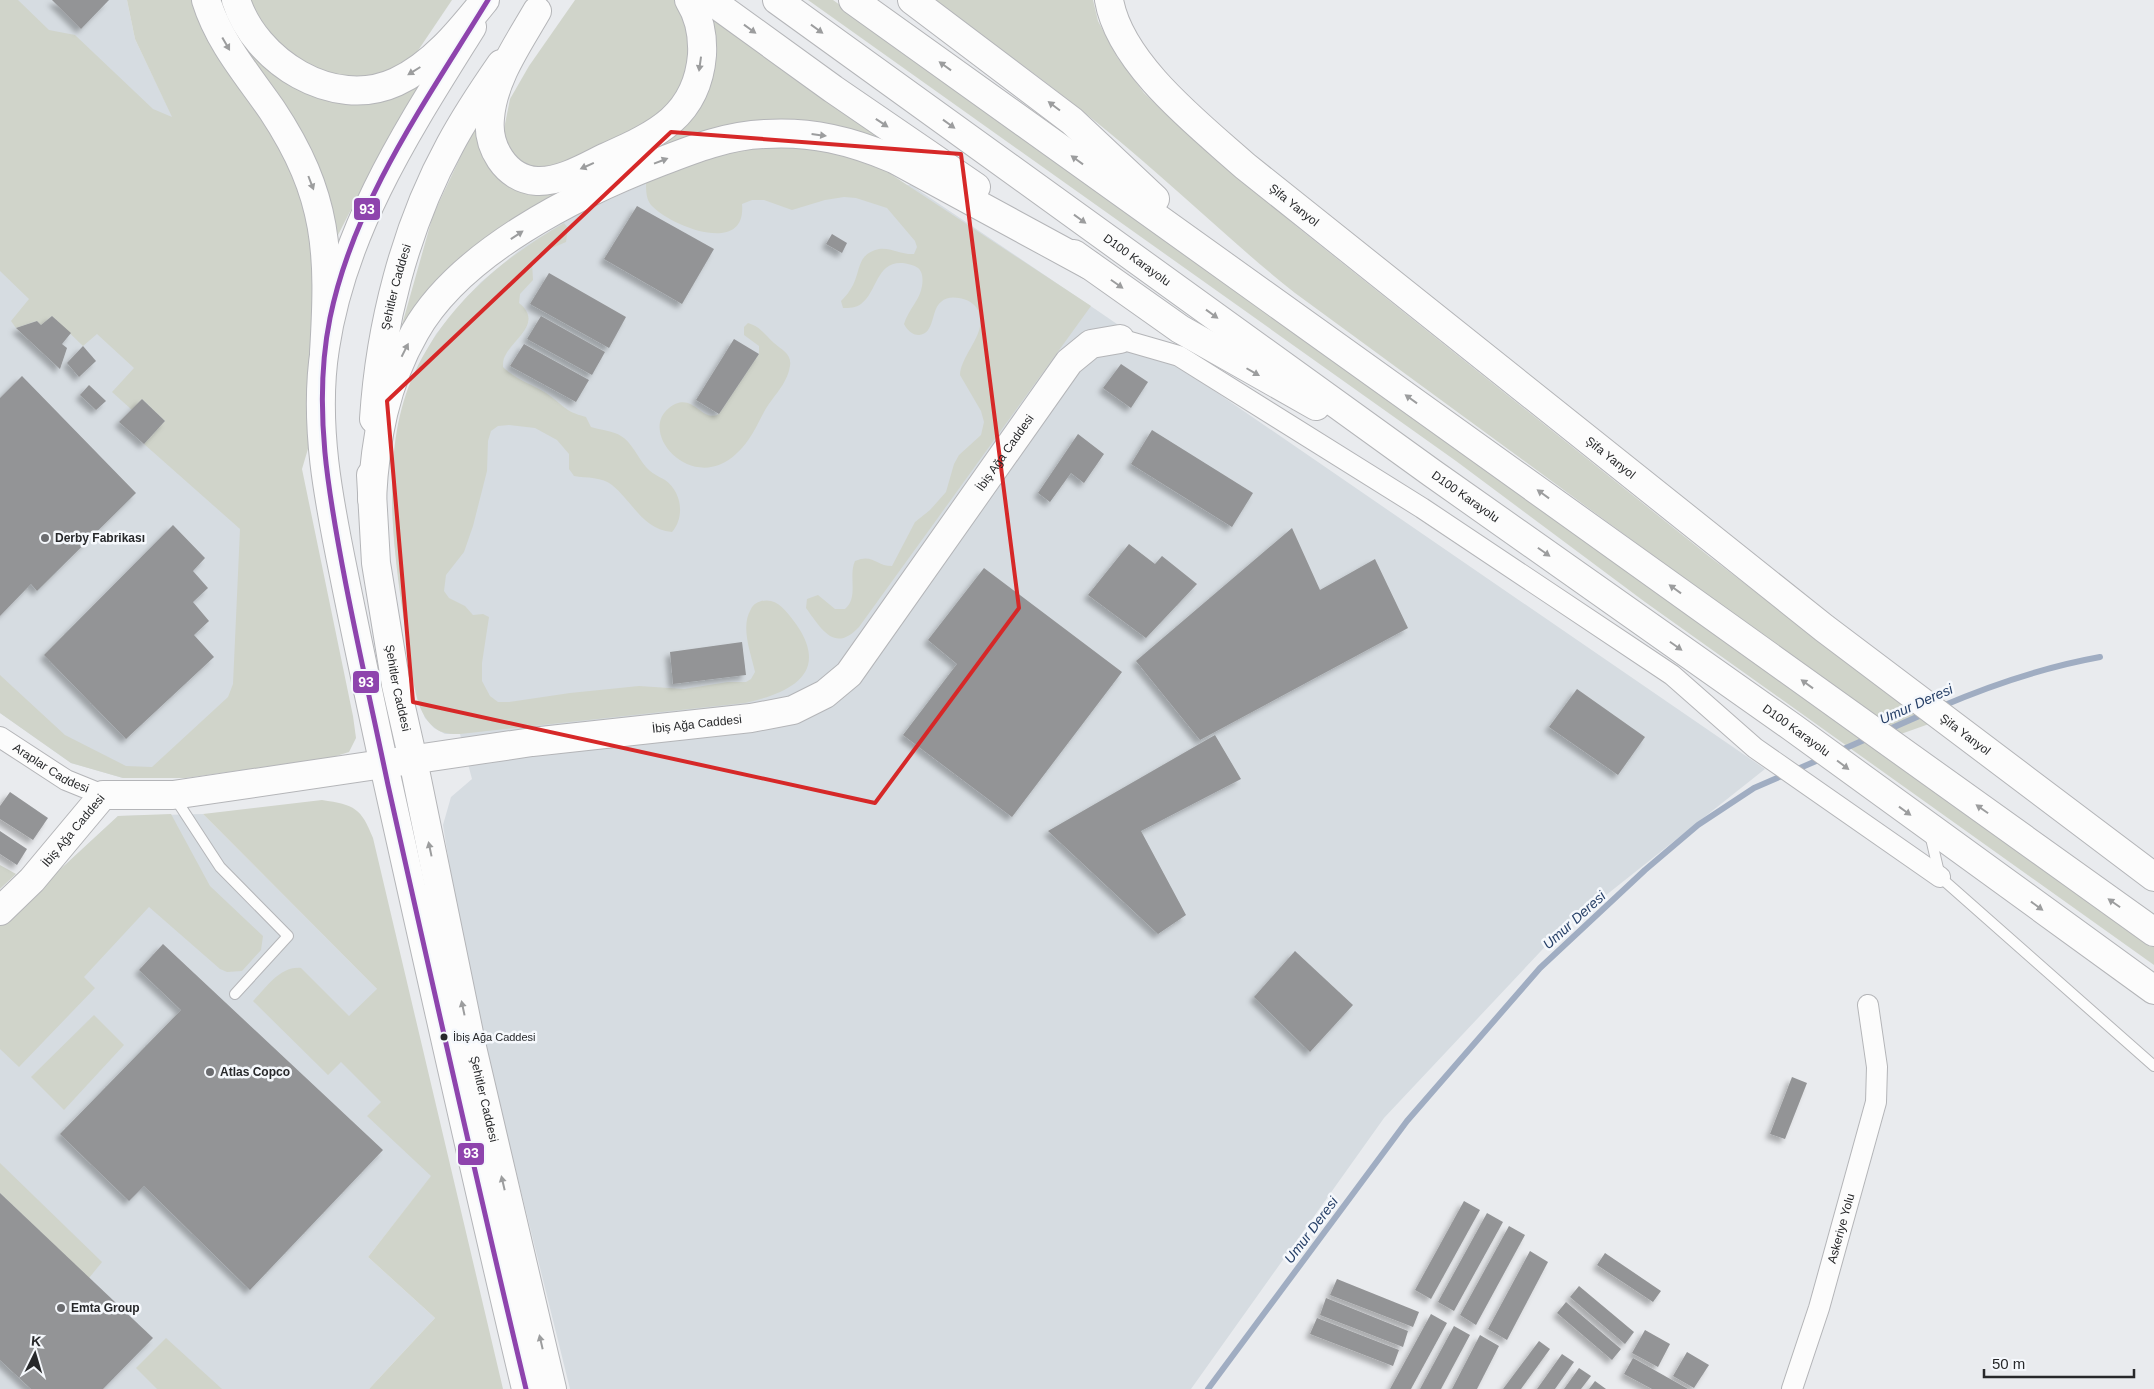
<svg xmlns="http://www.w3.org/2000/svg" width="2154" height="1389" font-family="Arial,sans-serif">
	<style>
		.built { fill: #d6dce1 }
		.green { fill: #d0d4ca }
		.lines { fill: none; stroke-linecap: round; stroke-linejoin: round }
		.stream { stroke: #a0adc2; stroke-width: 6 }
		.building { fill: #939496; filter: url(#shadow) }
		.lane-casing { stroke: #b4b5b8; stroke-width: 12 }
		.street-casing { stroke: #b4b5b8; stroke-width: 22 }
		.secondary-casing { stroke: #b4b5b8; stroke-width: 30 }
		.primary-casing { stroke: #b4b5b8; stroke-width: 30 }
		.highway-casing { stroke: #b4b5b8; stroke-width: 30 }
		.lane { stroke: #fcfcfc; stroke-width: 10 }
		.street { stroke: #fcfcfc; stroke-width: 20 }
		.secondary { stroke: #fcfcfc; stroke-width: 28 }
		.primary { stroke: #fcfcfc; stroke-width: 28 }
		.highway { stroke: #fcfcfc; stroke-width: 28 }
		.bus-1-casing { stroke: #f5f8fc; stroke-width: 9 }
		.bus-1 { stroke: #8e44ad; stroke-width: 5 }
		.oneway { fill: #9c9d9e }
		.marked { fill: none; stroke: #d62828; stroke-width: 4; stroke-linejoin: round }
		.poi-dot { fill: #6b6c6f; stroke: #f5f8fc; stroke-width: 2 }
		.bus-dot { fill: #27282a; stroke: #f5f8fc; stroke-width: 2 }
		.labels { text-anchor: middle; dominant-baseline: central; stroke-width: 5; stroke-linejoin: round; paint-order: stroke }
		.bus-label { font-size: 11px; fill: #27282a; stroke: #f5f8fc; text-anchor: start }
		.street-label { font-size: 12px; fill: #27282a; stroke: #f5f8fc }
		.poi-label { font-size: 12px; font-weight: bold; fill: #27282a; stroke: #f5f8fc; text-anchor: start }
		.water-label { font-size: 14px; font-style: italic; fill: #263f67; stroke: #f5f8fc }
		.line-badge { stroke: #f5f8fc; stroke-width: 2 }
		.badge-label { font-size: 14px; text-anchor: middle; font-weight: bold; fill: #fff }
	</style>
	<defs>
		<filter id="shadow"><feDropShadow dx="-4.5" dy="4.5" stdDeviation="2.5" flood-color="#0004"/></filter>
	</defs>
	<rect width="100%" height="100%" fill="#e9ebee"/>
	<g class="built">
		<polygon points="0,0 127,0 135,39 173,118 333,757 185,778 123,778 71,763 0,713"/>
		<polygon points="661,176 911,185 1098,311 1765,769 1557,934 1384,1118 1191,1389 570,1389 499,1102 458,919 443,825 451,797 472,779 460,734 445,734 434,728 425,718 419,703 404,621 394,541 392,510 395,460 398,426 414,374 436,334 464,300 481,282 522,248 574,216"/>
		<polygon points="203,814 393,1005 445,1159 368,1257 435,1318 369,1389 0,1389 0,925 118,816"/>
	</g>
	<g class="green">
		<polygon points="0,0 18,0 49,30 75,35 153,109 172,117 135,39 127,0 195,0 283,145 315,239 310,442 302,469 353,716 356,738 349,752 333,757 185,778 123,778 71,763 0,713 0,675 65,735 126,766 152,767 228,697 233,684 240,529 144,444 165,421 142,399 132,410 112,392 134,368 97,334 83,346 52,316 41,325 37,321 16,328 11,321 29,299 0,271"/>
		<polygon points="219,0 225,0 300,85 430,73 377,159 338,235 327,189 317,164 237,39"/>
		<polygon points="248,0 452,0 413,58 402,67 372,78 351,78 313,68 271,40"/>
		<polygon points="575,0 674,0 689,30 690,66 677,98 651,123 564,165 534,168 522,165 506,145 504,129 510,99 529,66"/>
		<polygon points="808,0 833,0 2154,946 2154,965 1645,602 1456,461"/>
		<path d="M931 0H1093L1098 21 1117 57 1144 93 1167 115 1296 226 1710 557 1929 724 1898 735 1295 293C1248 256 1205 215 1160 176 1088 112 1011 55 931 0Z"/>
		<path d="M702 6 906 152 840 127 621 167 398 339 433 215 477 122C478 149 484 158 502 178L669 137Z"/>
		<path d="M779 145 837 153 886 171 1091 306 859 627C835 653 822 630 806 608L807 599 818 595 835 609H845C859 597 848 576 855 561 873 553 876 566 892 566L915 522 930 510 946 492 954 464 959 455 981 435 984 422 981 411 960 375C961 353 992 330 976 307 972 302 966 299 959 298 953 297 946 297 941 302 931 309 935 334 919 335 912 335 907 330 904 324 908 310 920 300 922 286 923 280 923 272 918 268 914 265 908 264 903 263 876 261 878 291 861 304 856 308 849 308 843 308L841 301C846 296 850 291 853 285 861 269 857 254 879 249 890 247 902 255 914 254L917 247 915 241 887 208 856 198 844 197 825 200 792 210 764 200H752L742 204C747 257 670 226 651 205 646 199 646 190 646 182L724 153Z"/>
		<path d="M564 223 568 228 566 242 538 254 532 262 533 280 520 294 519 303C544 323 513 339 505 356 503 359 503 364 503 367 516 380 532 384 546 393 564 405 563 411 586 417L591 427C600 430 614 431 621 436 631 441 638 458 646 467 651 473 658 476 665 480 682 492 685 517 672 532 642 529 633 502 612 485 603 477 586 478 574 476L569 469V454L557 440 535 428 509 425 498 426 491 431 488 441 487 471 473 526 464 552 446 575 444 591 449 598 465 606 473 615 483 614 489 617 482 663V681L490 696 498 702H509L570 693 639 686 684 689 728 682H746L751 679 755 672C751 653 740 627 751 609 754 602 764 599 771 601 781 603 790 616 796 624 831 674 789 693 745 703L460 734C451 734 442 734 435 728 414 712 413 675 409 651 395 567 377 453 414 374 445 307 501 259 564 223Z"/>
		<path d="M748 323C761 327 764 334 774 343 782 350 792 354 790 366 787 385 772 397 764 412 756 427 750 441 737 453 693 496 637 433 669 408 693 389 701 424 719 414L759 354V346L744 335V327Z"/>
		<path d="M322 800C355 805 361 808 373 838L503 1389H369L435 1318 368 1257 431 1176 367 1116 381 1102 341 1062 328 1075 253 1001C267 987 280 966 301 968L349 1016 377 989 203 814Z"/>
		<polygon points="171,814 210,886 263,936 261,950 242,971 227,972 220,969 149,907 84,977 95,988 19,1067 0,1049 0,925 118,816"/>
		<polygon points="0,865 16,874 0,889"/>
		<polygon points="94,1015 124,1045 64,1110 31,1077"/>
		<polygon points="0,1163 102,1262 89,1278 0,1193"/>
		<polygon points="166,1338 222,1389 157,1389 136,1368"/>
	</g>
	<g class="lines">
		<g class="stream">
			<path d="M1940 707C1991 685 2045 667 2100 657"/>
			<polyline points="1885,731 1926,713"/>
			<polyline points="1839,751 1871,737"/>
			<polyline points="1208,1389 1407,1121 1540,968 1645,870 1698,825 1754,788 1823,758"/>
		</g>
	</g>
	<g class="building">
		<polygon points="52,0 109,0 81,29"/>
		<polygon points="637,206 714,249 682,304 604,259"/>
		<polygon points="832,234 847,243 842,253 826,244"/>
		<polygon points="549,273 626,317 609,348 530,304"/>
		<polygon points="52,316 71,333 62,344 67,348 60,369 16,328 37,321 41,325"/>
		<polygon points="541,316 605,352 592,375 527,339"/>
		<polygon points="734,339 759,354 719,414 696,400"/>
		<polygon points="524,344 589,380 576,402 510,366"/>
		<polygon points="83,346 96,361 79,377 67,363"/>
		<polygon points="1121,364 1148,382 1131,408 1103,388"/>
		<polygon points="22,376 136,493 37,591 31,584 0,616 0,398"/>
		<polygon points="89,385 106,401 96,410 80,395"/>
		<polygon points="142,399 165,421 144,444 119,422"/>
		<polygon points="1152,430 1253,493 1232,527 1131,464"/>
		<polygon points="1078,434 1104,454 1084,483 1071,473 1050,502 1038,493"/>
		<polygon points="173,525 205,558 193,571 208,588 193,602 209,621 194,635 214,657 126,739 44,655"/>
		<polygon points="1292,528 1320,590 1375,559 1408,628 1200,740 1136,661"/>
		<polygon points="1129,544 1155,564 1162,556 1197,584 1146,638 1088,595"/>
		<polygon points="984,568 1122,672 1012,817 903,735 957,664 928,640"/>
		<polygon points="742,642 746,675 673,684 670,652"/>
		<polygon points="1577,689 1645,737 1618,775 1549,727"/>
		<polygon points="1215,735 1241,779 1141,831 1186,915 1158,934 1048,831"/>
		<polygon points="10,792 48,818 33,840 0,819 0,806"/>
		<polygon points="0,831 27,849 17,865 0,854"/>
		<polygon points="163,944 383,1150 250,1290 144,1186 129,1201 60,1134 181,1010 139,970"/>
		<polygon points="1295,951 1353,1005 1310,1052 1254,997"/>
		<polygon points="1792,1077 1807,1083 1785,1139 1770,1134"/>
		<polygon points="0,1193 153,1338 103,1389 31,1389 0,1360"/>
		<polygon points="1464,1201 1480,1210 1431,1299 1415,1290"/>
		<polygon points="1487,1213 1503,1222 1454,1311 1438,1302"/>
		<polygon points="1509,1226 1525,1235 1476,1325 1460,1315"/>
		<polygon points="1530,1251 1548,1262 1507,1340 1488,1329"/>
		<polygon points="1605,1253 1661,1291 1653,1302 1597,1265"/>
		<polygon points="1337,1279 1419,1312 1413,1327 1330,1295"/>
		<polygon points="1579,1286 1634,1332 1625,1344 1570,1297"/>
		<polygon points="1326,1298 1408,1331 1403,1347 1320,1315"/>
		<polygon points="1566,1302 1621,1349 1612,1360 1557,1313"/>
		<polygon points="1431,1314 1447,1323 1411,1389 1390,1389"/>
		<polygon points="1317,1318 1399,1350 1393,1366 1310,1334"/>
		<polygon points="1454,1326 1470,1335 1441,1389 1420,1389"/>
		<polygon points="1645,1330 1670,1344 1658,1367 1632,1353"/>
		<polygon points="1480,1335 1499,1346 1477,1389 1452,1389"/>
		<polygon points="1539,1341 1550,1349 1521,1389 1503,1389"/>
		<polygon points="1687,1352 1709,1365 1694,1388 1673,1376"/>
		<polygon points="1562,1354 1574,1362 1555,1389 1537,1389"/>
		<polygon points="1633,1358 1688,1389 1652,1389 1624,1374"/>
		<polygon points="1579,1368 1591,1376 1581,1389 1564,1389"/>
		<polygon points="1595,1381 1606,1389 1589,1389"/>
	</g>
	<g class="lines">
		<defs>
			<g id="lane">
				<polyline points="175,798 220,867 288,936 235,994"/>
				<polyline points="1930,834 1940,877 2154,1066"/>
			</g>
			<g id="street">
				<polyline points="1120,339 1179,356 1422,508 1672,675 1755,748 1940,877"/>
				<path id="s1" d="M0 737 66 780 103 795"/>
				<path id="s2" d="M1792 1389 1819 1308 1876 1102 1877 1067 1868 1005"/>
			</g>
			<g id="secondary">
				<path id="s3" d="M0 911 32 880 103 795H173L532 742 751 718 793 710 825 694 849 674 1069 362 1091 344 1120 339"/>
			</g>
			<g id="primary">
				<path id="s4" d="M1109 0C1120 64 1199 125 1245 166L1824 628 2154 877"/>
				<path d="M472 27C409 128 343 228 325 348 313 423 329 502 344 575 357 640 371 705 385 770 431 977 477 1183 526 1389"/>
				<path id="s5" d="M374 419C380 326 405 227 450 145 465 117 483 90 501 64"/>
				<path id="s6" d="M371 475 376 563 396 685 413 760 471 1043 552 1389"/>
			</g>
			<g id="highway">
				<path d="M206 0C219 42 247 74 272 110 329 196 330 253 324 353"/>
				<path d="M236 0C255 61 333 111 396 82 433 65 460 31 485 0"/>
				<polyline points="710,0 833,89 976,187"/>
				<path id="s7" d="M777 0 1432 473 1792 727 2154 990"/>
				<polyline points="853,0 2154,932"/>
				<polyline points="912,0 1072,121 1155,199"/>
				<path d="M537 11C518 44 493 79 490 118 487 146 505 179 537 181 560 182 584 168 604 158 655 135 697 117 702 55 703 36 699 16 689 0"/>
				<polyline points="1074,254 1180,329 1316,406"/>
				<path d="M372 499C375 440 385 384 415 332 460 252 577 194 660 162 693 149 729 135 765 134 812 131 851 141 894 159L1089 265"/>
			</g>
		</defs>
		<use href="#lane" class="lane-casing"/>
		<use href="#street" class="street-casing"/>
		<use href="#secondary" class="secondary-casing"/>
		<use href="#primary" class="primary-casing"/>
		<use href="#highway" class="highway-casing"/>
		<use href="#lane" class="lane"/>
		<use href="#street" class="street"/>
		<use href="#secondary" class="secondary"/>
		<use href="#primary" class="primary"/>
		<use href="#highway" class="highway"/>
		<defs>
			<path id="bus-1" d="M488 0C427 100 354 201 330 318 312 407 329 497 346 585 359 652 374 718 388 785 433 987 478 1188 526 1389"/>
		</defs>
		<use href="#bus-1" class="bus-1-casing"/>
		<use href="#bus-1" class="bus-1"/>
	</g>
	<defs><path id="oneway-solid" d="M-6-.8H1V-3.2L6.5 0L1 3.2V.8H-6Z" transform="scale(1.25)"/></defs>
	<g class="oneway">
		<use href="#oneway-solid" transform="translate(750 29) rotate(36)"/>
		<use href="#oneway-solid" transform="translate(817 29) rotate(36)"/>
		<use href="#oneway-solid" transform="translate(226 44) rotate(60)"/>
		<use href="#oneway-solid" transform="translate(700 64) rotate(98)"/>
		<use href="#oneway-solid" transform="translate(945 66) rotate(-144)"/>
		<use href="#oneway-solid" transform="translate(414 71) rotate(148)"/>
		<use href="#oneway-solid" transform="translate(1054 106) rotate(-143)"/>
		<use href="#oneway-solid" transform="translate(882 123) rotate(34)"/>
		<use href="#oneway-solid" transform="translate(949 124) rotate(36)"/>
		<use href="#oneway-solid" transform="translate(819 135) rotate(7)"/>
		<use href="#oneway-solid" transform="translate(1077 160) rotate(-144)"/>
		<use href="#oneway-solid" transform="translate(661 161) rotate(-21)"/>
		<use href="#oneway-solid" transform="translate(587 166) rotate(156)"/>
		<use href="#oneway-solid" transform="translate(311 183) rotate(69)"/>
		<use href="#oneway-solid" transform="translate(1080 219) rotate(36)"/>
		<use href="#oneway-solid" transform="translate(517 235) rotate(-34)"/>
		<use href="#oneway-solid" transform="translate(1117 284) rotate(35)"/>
		<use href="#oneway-solid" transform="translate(1212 314) rotate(36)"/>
		<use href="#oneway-solid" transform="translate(405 350) rotate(-63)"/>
		<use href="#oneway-solid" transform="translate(1253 372) rotate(30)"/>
		<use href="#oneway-solid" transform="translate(1411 399) rotate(-144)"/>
		<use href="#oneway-solid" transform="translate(1543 494) rotate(-144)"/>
		<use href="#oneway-solid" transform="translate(1544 552) rotate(35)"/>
		<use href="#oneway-solid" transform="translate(1675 589) rotate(-144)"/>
		<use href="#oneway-solid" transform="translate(1676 646) rotate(35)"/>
		<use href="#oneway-solid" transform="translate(1807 684) rotate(-144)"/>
		<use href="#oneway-solid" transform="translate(1843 765) rotate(37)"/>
		<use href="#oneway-solid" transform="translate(1982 809) rotate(-145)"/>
		<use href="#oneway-solid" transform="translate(1905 811) rotate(36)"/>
		<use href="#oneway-solid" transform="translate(430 849) rotate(-102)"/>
		<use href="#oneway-solid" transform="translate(2114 903) rotate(-145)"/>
		<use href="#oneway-solid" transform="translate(2037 906) rotate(36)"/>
		<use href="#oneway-solid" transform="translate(463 1008) rotate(-102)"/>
		<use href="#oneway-solid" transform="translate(503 1183) rotate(-103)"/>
		<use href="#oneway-solid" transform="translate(541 1342) rotate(-103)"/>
	</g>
	<path class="marked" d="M671 132 961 154 1019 608 875 803 413 702 387 401Z"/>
	<g class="poi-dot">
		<circle cx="45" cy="538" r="5"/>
		<circle cx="210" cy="1072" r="5"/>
		<circle cx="61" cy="1308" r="5"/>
	</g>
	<circle class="bus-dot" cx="444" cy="1037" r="4.5"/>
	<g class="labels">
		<g class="bus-label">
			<text x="453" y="1037">İbiş Ağa Caddesi</text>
		</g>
		<g class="street-label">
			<text stroke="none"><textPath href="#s4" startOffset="281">Şifa Yanyol</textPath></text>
			<text stroke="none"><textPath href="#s7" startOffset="444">D100 Karayolu</textPath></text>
			<text stroke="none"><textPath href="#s5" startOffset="134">Şehitler Caddesi</textPath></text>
			<text stroke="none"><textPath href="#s3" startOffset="1189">İbiş Ağa Caddesi</textPath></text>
			<text stroke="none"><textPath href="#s4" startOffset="686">Şifa Yanyol</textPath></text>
			<text stroke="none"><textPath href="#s7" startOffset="849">D100 Karayolu</textPath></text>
			<text stroke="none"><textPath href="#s6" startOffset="215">Şehitler Caddesi</textPath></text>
			<text stroke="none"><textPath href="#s3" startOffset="754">İbiş Ağa Caddesi</textPath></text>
			<text stroke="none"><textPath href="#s7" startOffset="1254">D100 Karayolu</textPath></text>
			<text stroke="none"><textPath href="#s4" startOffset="1136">Şifa Yanyol</textPath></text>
			<text stroke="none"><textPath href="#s1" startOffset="60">Araplar Caddesi</textPath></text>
			<text stroke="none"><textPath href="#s3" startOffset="109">İbiş Ağa Caddesi</textPath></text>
			<text stroke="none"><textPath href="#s6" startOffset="635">Şehitler Caddesi</textPath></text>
			<text stroke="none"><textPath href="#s2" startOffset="168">Askeriye Yolu</textPath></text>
		</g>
		<g class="poi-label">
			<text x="55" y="538">Derby Fabrikası</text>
			<text x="220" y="1072">Atlas Copco</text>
			<text x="71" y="1308">Emta Group</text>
		</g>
		<g class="water-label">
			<text transform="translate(1916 704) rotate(-24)">Umur Deresi</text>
			<text transform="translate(1574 920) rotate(-42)">Umur Deresi</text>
			<text transform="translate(1311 1230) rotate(-53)">Umur Deresi</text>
		</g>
	</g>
	<g class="line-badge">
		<rect x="353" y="197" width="28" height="24" rx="5" fill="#8e44ad"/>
		<rect x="352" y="670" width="28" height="24" rx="5" fill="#8e44ad"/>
		<rect x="457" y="1142" width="28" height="24" rx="5" fill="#8e44ad"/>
	</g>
	<g class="badge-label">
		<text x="367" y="214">93</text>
		<text x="366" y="687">93</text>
		<text x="471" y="1158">93</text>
	</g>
	<g transform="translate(35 1354) rotate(5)" stroke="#f5f8fc" stroke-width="4" paint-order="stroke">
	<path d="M0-4L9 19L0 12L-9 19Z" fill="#27282a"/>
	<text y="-8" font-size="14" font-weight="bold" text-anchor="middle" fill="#27282a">K</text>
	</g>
	<path d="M1984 1369v8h150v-8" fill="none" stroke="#27282a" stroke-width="2.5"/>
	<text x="1992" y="1369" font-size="15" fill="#27282a" stroke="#f5f8fc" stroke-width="4" paint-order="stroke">50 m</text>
</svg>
